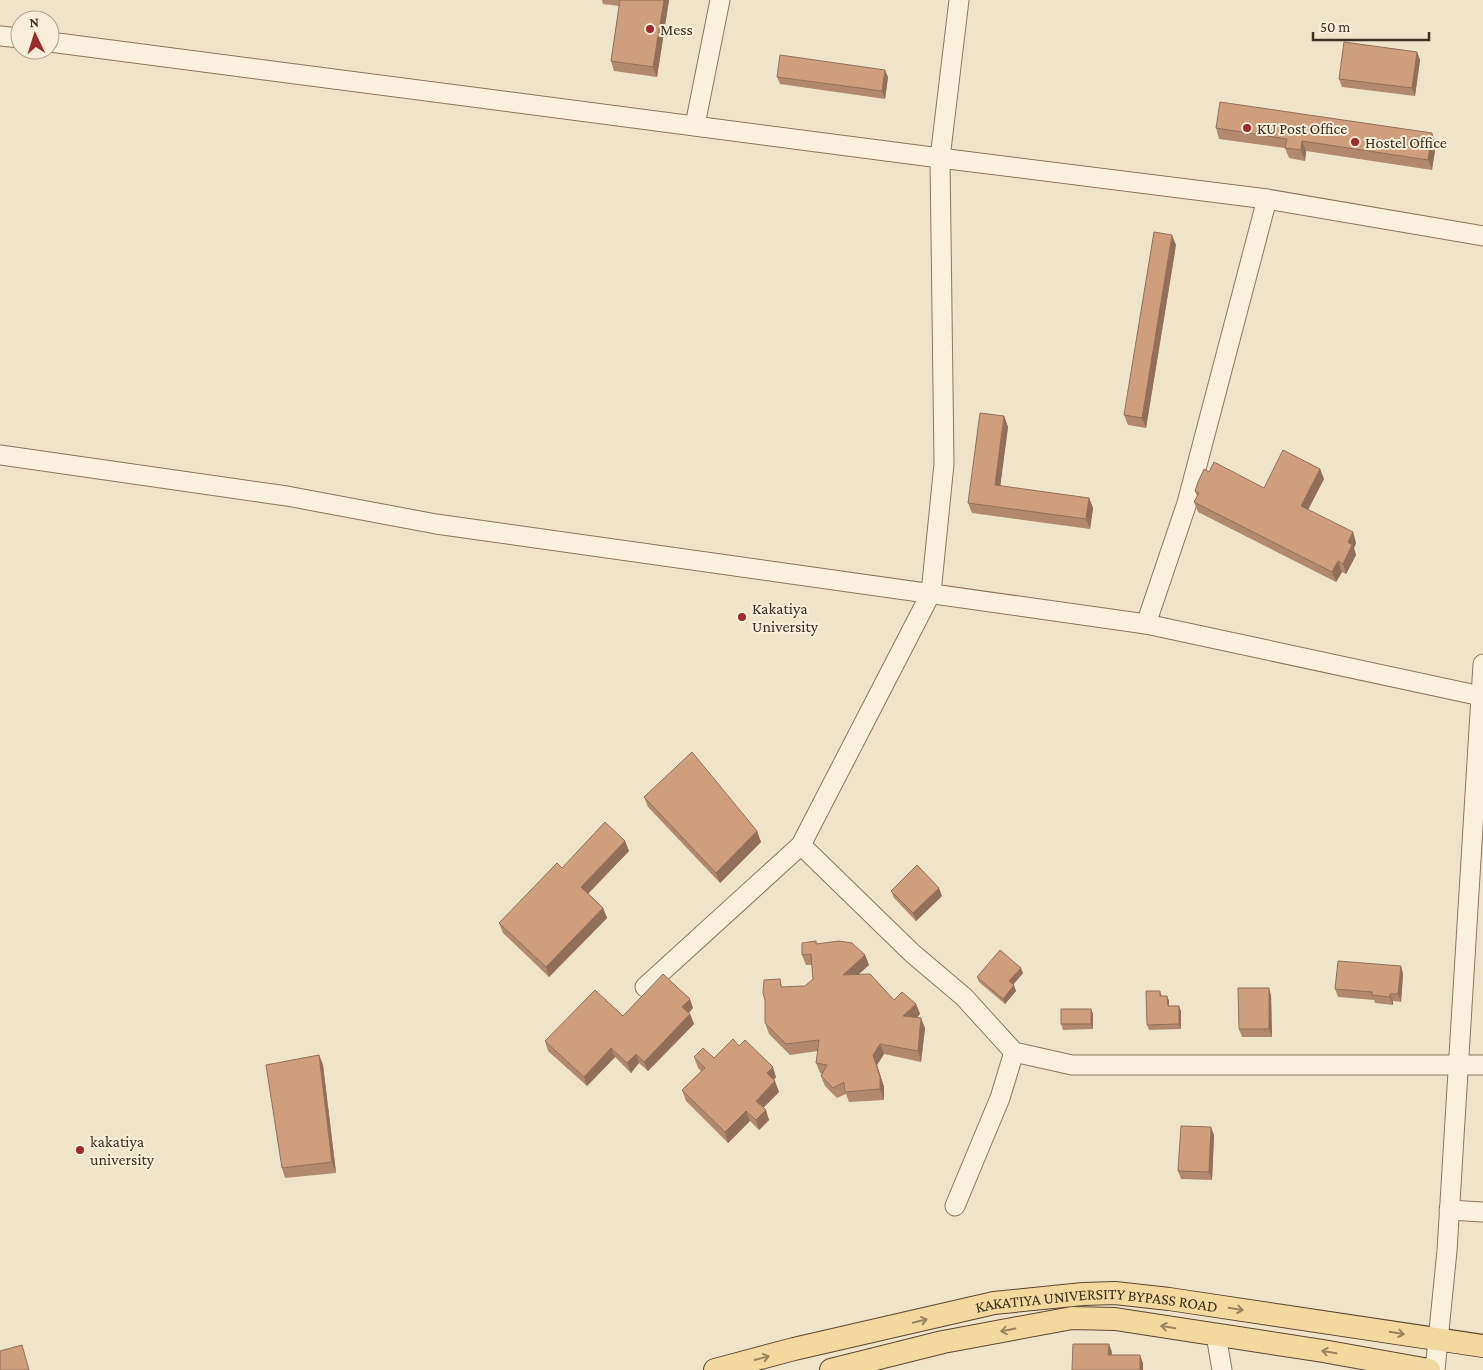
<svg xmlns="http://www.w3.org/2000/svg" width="1483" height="1370" font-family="'Crimson Pro',serif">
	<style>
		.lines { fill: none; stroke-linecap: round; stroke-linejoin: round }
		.minor-casing { stroke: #8d765c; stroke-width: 21 }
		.major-casing { stroke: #5b4430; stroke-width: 24 }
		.minor { stroke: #faf1dc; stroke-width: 19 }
		.major { stroke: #f3d9a0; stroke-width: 22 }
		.wall { fill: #b2896c }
		.shaded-wall { fill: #916f58 }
		.building { fill: #cf9f7d; stroke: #916f58 }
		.oneway { stroke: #988460 }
		.poi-dot { fill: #9e2a2b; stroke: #f7eed8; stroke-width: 2 }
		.labels { text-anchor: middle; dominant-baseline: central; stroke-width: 4; stroke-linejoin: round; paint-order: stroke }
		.poi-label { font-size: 16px; fill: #3d2e20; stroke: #f7eed8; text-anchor: start }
		.street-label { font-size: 16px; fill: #3d2e20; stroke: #f7eed8 }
	</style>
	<rect width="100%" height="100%" fill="#f0e4c8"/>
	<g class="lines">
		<defs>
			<g id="minor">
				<polyline points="0,36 20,38"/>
				<polyline points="50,42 940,158 1267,199 1483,236"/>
				<polyline points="695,125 720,0"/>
				<polyline points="0,455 287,496 436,524 1146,624 1481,696"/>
				<polyline points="1146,624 1187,503 1267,199"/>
				<polyline points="801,845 912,953 964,997 1014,1052 1072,1065 1483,1065"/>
				<polyline points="645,987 801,845 931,593 944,464 940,158 959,0"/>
				<polyline points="955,1206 1000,1098 1014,1052"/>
				<polyline points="1449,1210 1483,1212"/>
				<polyline points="1216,1335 1222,1370"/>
				<polyline points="1435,1370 1447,1251 1483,664"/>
			</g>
			<g id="major">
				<path id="s1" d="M715 1370 794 1349 994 1303 1083 1294 1115 1293 1169 1299 1483 1346"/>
				<polyline points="831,1370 943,1342 1072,1318 1115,1319 1323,1351 1429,1370"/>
			</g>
		</defs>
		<use href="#minor" class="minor-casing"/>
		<use href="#major" class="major-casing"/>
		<use href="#minor" class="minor"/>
		<use href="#major" class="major"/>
	</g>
	<g class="wall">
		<polygon points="602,0 669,0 657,77 614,71 611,61 619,6 603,4"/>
		<polygon points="1417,52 1420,60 1415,96 1342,87 1339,79"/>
		<polygon points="777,77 888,77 885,99 780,84"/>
		<polygon points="1216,128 1436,144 1432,170 1306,151 1305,161 1289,158 1285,148 1219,139"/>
		<polygon points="1176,245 1146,428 1128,425 1124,415"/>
		<polygon points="1004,416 1008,427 1000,486 1089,498 1093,508 1090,529 972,513 968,503"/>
		<polygon points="1320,469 1324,479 1308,510 1353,532 1356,543 1354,548 1356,555 1346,574 1342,572 1336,582 1198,512 1194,502 1197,496 1195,491 1209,472 1264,488"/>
		<polygon points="644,797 757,831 761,842 720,883 648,807"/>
		<polygon points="625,841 629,851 588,893 603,908 607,918 549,977 503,933 499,923 562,868"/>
		<polygon points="891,891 942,896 916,921 894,898"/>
		<polygon points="816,941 817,944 865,955 869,965 858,974 894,1000 916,1004 920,1014 917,1018 925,1028 921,1062 884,1054 877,1065 884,1087 884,1100 849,1102 846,1094 837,1098 825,1086 821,1076 822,1074 820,1073 816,1063 818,1051 790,1055 769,1034 765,1023 780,979 782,987 805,986 813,979 812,965 806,965 802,955"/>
		<polygon points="1401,966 1403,974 1401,1002 1393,1001 1393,1005 1375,1003 1374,1000 1338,997 1335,989"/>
		<polygon points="1023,973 1013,985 1016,991 1005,1004 979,982 977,977"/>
		<polygon points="1160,991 1162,996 1167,996 1169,1001 1169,1006 1181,1011 1181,1029 1149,1030 1147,1025"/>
		<polygon points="1271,995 1272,1037 1242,1037 1239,1029"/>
		<polygon points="693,1008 689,1013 690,1014 694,1024 648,1071 639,1063 631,1073 615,1057 587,1086 548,1051 545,1041 623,1016"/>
		<polygon points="1091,1009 1093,1014 1093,1029 1063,1030 1061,1024"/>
		<polygon points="739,1046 776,1077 774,1080 779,1092 763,1108 769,1120 759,1130 750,1121 728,1143 686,1101 682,1090 701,1071 698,1068 694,1057 714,1058"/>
		<polygon points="319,1055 323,1065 336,1173 285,1178 282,1168"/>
		<polygon points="1214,1135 1212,1180 1181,1179 1178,1171"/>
	</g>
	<g class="shaded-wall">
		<polygon points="664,0 669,0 657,77 653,67"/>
		<polygon points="1417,52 1420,60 1415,96 1412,88"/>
		<polygon points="885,70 888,77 885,99 882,91"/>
		<polygon points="1432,133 1436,144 1432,170 1428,160"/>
		<polygon points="1302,141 1306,151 1305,161 1301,150"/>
		<polygon points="1172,235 1176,245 1146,428 1142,418"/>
		<polygon points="1004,416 1008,427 999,496 995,485"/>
		<polygon points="1320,469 1324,479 1304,517 1301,506"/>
		<polygon points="1089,498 1093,508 1090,529 1086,519"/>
		<polygon points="1353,532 1356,543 1354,548 1356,555 1346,574 1343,564 1348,542"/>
		<polygon points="1338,561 1342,572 1336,582 1332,572"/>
		<polygon points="757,831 761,842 720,883 716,873"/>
		<polygon points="625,841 629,851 585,897 581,887"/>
		<polygon points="939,888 942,896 916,921 913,913"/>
		<polygon points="603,908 607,918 549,977 546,967"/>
		<polygon points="865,955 869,965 847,985 843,975"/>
		<polygon points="1401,966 1403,974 1401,1002 1398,994"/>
		<polygon points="1021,968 1023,973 1011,987 1009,981"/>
		<polygon points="1014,985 1016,991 1005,1004 1003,999"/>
		<polygon points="1269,988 1271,995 1272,1037 1269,1029"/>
		<polygon points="1390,994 1393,1001 1393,1005 1390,997"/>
		<polygon points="1167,996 1169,1001 1169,1012 1168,1006"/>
		<polygon points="690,999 693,1008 685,1016 682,1007"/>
		<polygon points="916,1004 920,1014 907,1027 903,1016"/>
		<polygon points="1179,1006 1181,1011 1181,1029 1179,1024"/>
		<polygon points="1091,1009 1093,1014 1093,1029 1091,1024"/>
		<polygon points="690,1014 694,1024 648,1071 644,1062"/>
		<polygon points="921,1018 925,1028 921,1062 918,1051"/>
		<polygon points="880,1044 884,1054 877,1065 884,1087 884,1100 880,1089 873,1055"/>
		<polygon points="611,1048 615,1057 587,1086 584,1077"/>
		<polygon points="636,1054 639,1063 631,1073 627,1063"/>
		<polygon points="319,1055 323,1065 336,1173 332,1162"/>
		<polygon points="773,1067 776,1077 771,1083 767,1073"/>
		<polygon points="775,1081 779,1092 760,1111 756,1101"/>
		<polygon points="766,1110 769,1120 759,1130 756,1120"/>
		<polygon points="746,1111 750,1121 728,1143 725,1132"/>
		<polygon points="1211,1127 1214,1135 1212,1180 1209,1172"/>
		<polygon points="1109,1344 1112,1352 1111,1363 1108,1355"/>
		<polygon points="1140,1355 1143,1363 1143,1370 1140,1370"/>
	</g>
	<g class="building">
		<polygon points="620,0 664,0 653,67 611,61"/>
		<polygon points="1344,42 1417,52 1412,88 1339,79"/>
		<polygon points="780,55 885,70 882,91 777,77"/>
		<polygon points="1220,102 1432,133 1428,160 1302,141 1301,150 1285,148 1287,139 1216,128"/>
		<polygon points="1154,232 1172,235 1142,418 1124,415"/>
		<polygon points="980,413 1004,416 995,485 1089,498 1086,519 968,503"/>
		<polygon points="1283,450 1320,469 1301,506 1353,532 1348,542 1352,545 1343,564 1338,561 1332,572 1194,502 1199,493 1195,491 1198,482 1204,469 1209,472 1214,462 1264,488"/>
		<polygon points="692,752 757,831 716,873 644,797"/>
		<polygon points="605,822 625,841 581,887 603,908 546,967 499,923 557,863 562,868"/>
		<polygon points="917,865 939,888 913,913 891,891"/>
		<polygon points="816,941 816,944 839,941 852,943 865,955 843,975 870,974 894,1000 902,992 916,1004 903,1016 921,1018 918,1051 880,1044 873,1055 880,1077 880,1089 845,1092 844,1082 833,1088 821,1076 827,1065 816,1063 819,1040 786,1044 765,1023 765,1000 763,993 764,980 780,979 781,987 805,986 813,979 811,954 802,955 802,943"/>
		<polygon points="1000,950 1021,968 1009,981 1014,985 1003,999 977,977"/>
		<polygon points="1338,961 1401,966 1398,994 1390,994 1390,997 1372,995 1372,992 1335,989"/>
		<polygon points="663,974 690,999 682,1007 690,1014 644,1062 636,1054 627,1063 611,1048 584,1077 545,1041 595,990 623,1016"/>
		<polygon points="1238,988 1269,988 1269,1029 1239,1029"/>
		<polygon points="1146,991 1160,991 1160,996 1167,996 1168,1006 1179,1006 1179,1024 1147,1025"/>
		<rect x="1061" y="1009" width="30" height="15"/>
		<polygon points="733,1039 739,1046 745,1040 773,1067 767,1073 775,1081 756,1101 766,1110 756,1120 746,1111 725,1132 682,1090 705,1068 694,1057 703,1048 714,1058"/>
		<polygon points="319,1055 332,1162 282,1168 266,1065"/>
		<polygon points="1181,1126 1211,1127 1209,1172 1178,1171"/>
		<polygon points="1073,1344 1109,1344 1108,1355 1140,1355 1140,1370 1072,1370"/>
		<polygon points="22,1345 29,1370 0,1370 0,1351"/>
	</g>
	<defs><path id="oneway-shaft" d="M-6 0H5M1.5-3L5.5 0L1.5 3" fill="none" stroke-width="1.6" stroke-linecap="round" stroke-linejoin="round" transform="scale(1.25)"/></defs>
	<g class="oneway">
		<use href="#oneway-shaft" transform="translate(1236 1309) rotate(9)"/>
		<use href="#oneway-shaft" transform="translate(920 1321) rotate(-13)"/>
		<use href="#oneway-shaft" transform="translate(1168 1327) rotate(-171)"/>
		<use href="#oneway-shaft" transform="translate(1008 1330) rotate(169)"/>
		<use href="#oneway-shaft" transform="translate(1397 1333) rotate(9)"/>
		<use href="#oneway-shaft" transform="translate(1329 1352) rotate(-170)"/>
		<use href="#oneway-shaft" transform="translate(762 1358) rotate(-15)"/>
	</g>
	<g class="poi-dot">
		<circle cx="650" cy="29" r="5"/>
		<circle cx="1247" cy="128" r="5"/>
		<circle cx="1355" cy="142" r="5"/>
		<circle cx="742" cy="617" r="5"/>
		<circle cx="80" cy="1150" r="5"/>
	</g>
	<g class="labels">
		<g class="poi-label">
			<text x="660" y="29">Mess</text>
			<text x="1257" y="128">KU Post Office</text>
			<text x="1365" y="142">Hostel Office</text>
			<text x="752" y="608">Kakatiya<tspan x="752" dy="18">University</tspan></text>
			<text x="90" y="1141">kakatiya<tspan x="90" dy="18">university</tspan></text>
		</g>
		<g class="street-label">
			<text stroke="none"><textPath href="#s1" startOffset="390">KAKATIYA UNIVERSITY BYPASS ROAD</textPath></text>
		</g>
	</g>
	<g transform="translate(35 35) rotate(356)"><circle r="24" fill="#f7eed8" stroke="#ada18e"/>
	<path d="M0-4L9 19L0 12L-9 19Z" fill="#9e2a2b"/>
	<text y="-8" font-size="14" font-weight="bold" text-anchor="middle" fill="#3d2e20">N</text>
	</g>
	<path d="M1313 32v8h116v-8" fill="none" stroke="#3d2e20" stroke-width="2.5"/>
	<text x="1320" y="32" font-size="15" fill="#3d2e20" stroke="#f7eed8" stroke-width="4" paint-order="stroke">50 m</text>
</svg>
